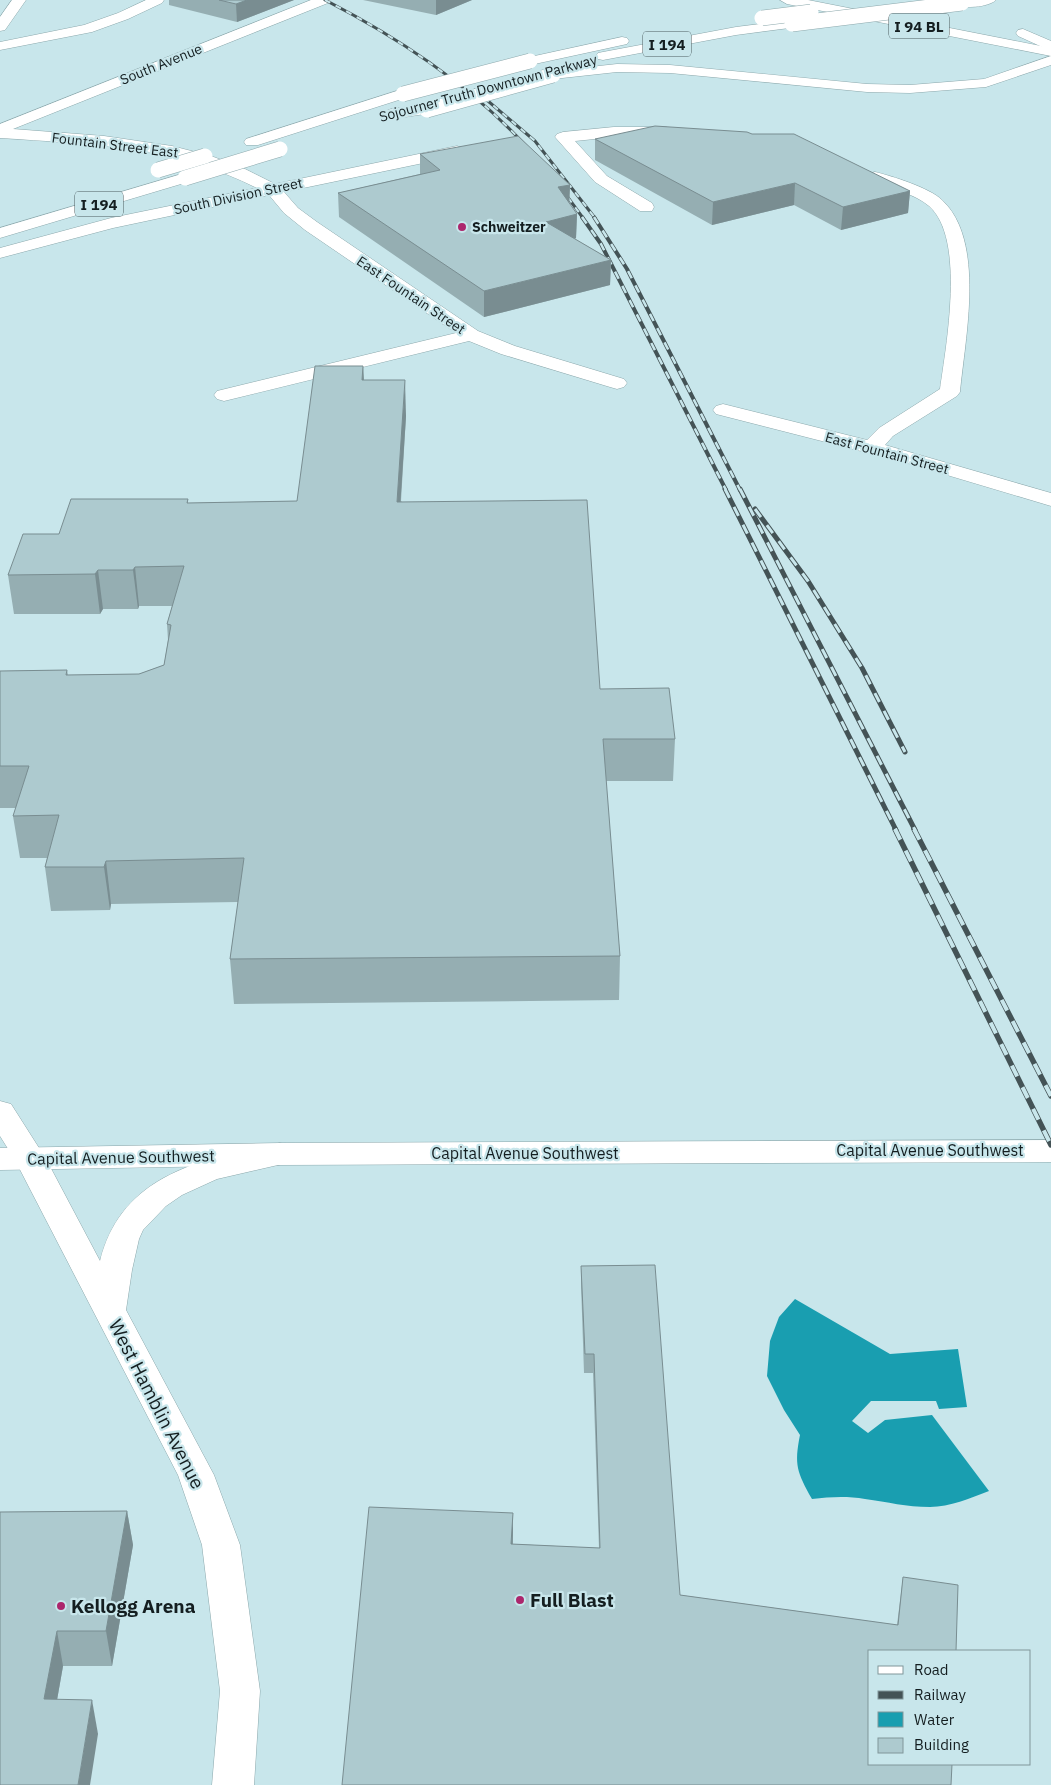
<svg xmlns="http://www.w3.org/2000/svg" width="1051" height="1785" font-family="'IBM Plex Sans',sans-serif">
	<style>
		.water { fill: #199eb0 }
		.lines { fill: none; stroke-linecap: round; stroke-linejoin: round }
		.minor-casing { stroke: #8ca8ac; stroke-width: 1 }
		.tertiary-casing { stroke: #8ca8ac; stroke-width: 1 }
		.primary-casing { stroke: #8ca8ac; stroke-width: 1 }
		.trunk-casing { stroke: #8ca8ac; stroke-width: 1 }
		.motorway-casing { stroke: #8ca8ac; stroke-width: 1 }
		.minor { fill: #fff; fill-rule: evenodd }
		.tertiary { fill: #fff; fill-rule: evenodd }
		.primary { fill: #fff; fill-rule: evenodd }
		.trunk { fill: #fff; fill-rule: evenodd }
		.motorway { fill: #fff; fill-rule: evenodd }
		.rail-far3-casing { stroke: #445356; stroke-width: 3 }
		.rail-far2-casing { stroke: #445356; stroke-width: 4 }
		.rail-far1-casing { stroke: #445356; stroke-width: 5 }
		.rail-casing { stroke: #445356; stroke-width: 5.5 }
		.rail-far3 { stroke: #c8e6eb; stroke-width: 2; stroke-dasharray: 6; stroke-linecap: butt }
		.rail-far2 { stroke: #c8e6eb; stroke-width: 2.5; stroke-dasharray: 8; stroke-linecap: butt }
		.rail-far1 { stroke: #c8e6eb; stroke-width: 3; stroke-dasharray: 10; stroke-linecap: butt }
		.rail { stroke: #c8e6eb; stroke-width: 4; stroke-dasharray: 12; stroke-linecap: butt }
		.motorway-bridge-casing { stroke: #8ca8ac; stroke-width: 16; stroke-linecap: butt }
		.motorway-bridge { stroke: #fff; stroke-width: 15 }
		.wall { fill: #95aeb2 }
		.shaded-wall { fill: #798d91 }
		.building { fill: #adcacf; stroke: #798d91 }
		.poi-dot { fill: #ac266c; stroke: #c8e6eb; stroke-width: 2 }
		.labels { text-anchor: middle; dominant-baseline: central; stroke-width: 4.5; stroke-linejoin: round; paint-order: stroke }
		.far-street-label { font-size: 14px; fill: #141e20; stroke: #c8e6eb }
		.far-poi-label { font-size: 14px; font-weight: bold; fill: #141e20; stroke: #c8e6eb; text-anchor: start }
		.shield { fill: #c8e6eb; stroke: #4a5a5d; stroke-width: 1 }
		.shield-label { font-size: 15px; font-weight: bold; fill: #141e20 }
		.street-label { font-size: 16px; fill: #141e20; stroke: #c8e6eb }
		.near-street-label { font-size: 19px; fill: #141e20; stroke: #c8e6eb }
		.near-poi-label { font-size: 19px; font-weight: bold; fill: #141e20; stroke: #c8e6eb; text-anchor: start }
	</style>
	<rect width="100%" height="100%" fill="#c8e6eb"/>
	<path class="water" d="M795 1299 890 1354 958 1349 967 1407 939 1409 936 1401H871L852 1421 868 1433 885 1420 932 1415 989 1491C970 1498 950 1507 930 1507 906 1507 888 1502 865 1499 847 1496 830 1497 812 1499 797 1472 794 1465 800 1435L784 1410 767 1376 770 1341 779 1317Z"/>
	<g class="lines">
		<defs>
			<g id="minor">
				<polygon points="12,0 26,0 5,30 0,31 0,17"/>
				<polygon points="146,0 164,0 162,3 128,19 92,32 0,50 0,42 84,25 118,13"/>
				<path d="M311 0H330L328 3 13 129 104 136 172 146 211 156 243 168 275 184 457 146 463 148 465 151 463 154 457 156 284 192 298 208 317 222 478 331 515 346 624 379 627 383 624 387 617 389 610 387 501 354 469 341 224 401 217 399 214 395 217 391 456 333 305 230 284 213 269 195 113 228 0 258V248L111 218 257 188C174 146 91 144 0 138V124Z"/>
				<polygon points="614,127 666,127 672,129 674,132 672,135 666,137 614,137 575,141 607,176 652,203 654,207 652,211 640,211 595,182 555,137 557,134 563,132"/>
				<path d="M875 172C892 176 930 188 942 200 986 241 965 338 960 392L957 396 893 436 885 445 1051 493V506L900 461 716 414 713 410 716 406 723 404 867 440 879 428 940 389C946 346 966 238 929 206 914 193 888 188 869 180L867 177 869 174Z"/>
			</g>
			<polygon id="tertiary" points="1051,1140 1051,1162 280,1165 0,1170 0,1148 280,1143"/>
			<polygon id="primary" points="780,0 808,0 1051,48 1051,56 787,4"/>
			<path id="trunk" d="M0 1101 11 1104 46 1159 100 1261C122 1173 203 1159 280 1143L291 1146 296 1154 291 1162 217 1179 182 1195 166 1206 143 1230 139 1239 132 1270 126 1310 214 1475 240 1545 260 1691 254 1785H212L220 1691 202 1545 178 1475 15 1160 0 1136Z"/>
			<g id="motorway">
				<path d="M958 0H996C989 7 962 10 955 3Z"/>
				<polygon points="792,20 797,21 799,24 797,27 736,35 603,60 598,59 596,56 598,53 603,52 736,27"/>
				<polygon points="1023,29 1051,41 1051,51 1018,36 1016,33 1018,30"/>
				<polygon points="622,37 627,38 629,41 627,44 530,65 525,64 523,61 525,58 530,57"/>
				<polygon points="1051,56 1051,65 986,87 910,93 867,92 670,73 617,72 553,79 548,78 546,75 548,72 553,71 617,64 670,65 867,84 910,85 984,79"/>
				<polygon points="403,89 408,91 411,94 408,97 258,145 246,145 244,142 246,139"/>
				<polygon points="427,105 432,107 435,110 432,113 391,119 386,117 383,114 386,111 391,109"/>
				<polygon points="185,173 191,175 193,178 191,181 0,238 0,228"/>
			</g>
		</defs>
		<use href="#minor" class="minor-casing"/>
		<use href="#tertiary" class="tertiary-casing"/>
		<use href="#primary" class="primary-casing"/>
		<use href="#trunk" class="trunk-casing"/>
		<use href="#motorway" class="motorway-casing"/>
		<use href="#minor" class="minor"/>
		<use href="#tertiary" class="tertiary"/>
		<use href="#primary" class="primary"/>
		<use href="#trunk" class="trunk"/>
		<use href="#motorway" class="motorway"/>
		<defs>
			<g id="rail-far3">
				<path d="M325 0C397 37 471 86 526 146"/>
				<polyline points="475,90 535,141 595,218"/>
				<polyline points="561,188 583,218"/>
			</g>
			<g id="rail-far2">
				<polyline points="582,217 601,244 726,490"/>
				<polyline points="594,217 627,269 740,490"/>
			</g>
			<g id="rail-far1">
				<polyline points="725,489 896,830"/>
				<polyline points="740,489 915,830"/>
				<polyline points="755,509 808,581 862,668 905,752"/>
			</g>
			<g id="rail">
				<polyline points="895,829 1051,1145"/>
				<polyline points="914,829 1051,1096"/>
			</g>
		</defs>
		<use href="#rail-far3" class="rail-far3-casing"/>
		<use href="#rail-far2" class="rail-far2-casing"/>
		<use href="#rail-far1" class="rail-far1-casing"/>
		<use href="#rail" class="rail-casing"/>
		<use href="#rail-far3" class="rail-far3"/>
		<use href="#rail-far2" class="rail-far2"/>
		<use href="#rail-far1" class="rail-far1"/>
		<use href="#rail" class="rail"/>
		<defs>
			<g id="motorway-bridge">
				<polyline points="762,18 811,12"/>
				<polyline points="792,24 962,3"/>
				<polyline points="403,94 530,61"/>
				<polyline points="427,110 553,75"/>
				<polyline points="158,170 205,156"/>
				<polyline points="185,178 280,149"/>
			</g>
		</defs>
		<use href="#motorway-bridge" class="motorway-bridge-casing"/>
		<use href="#motorway-bridge" class="motorway-bridge"/>
	</g>
	<g class="wall">
		<polygon points="169,0 294,0 237,22 169,5"/>
		<polygon points="363,0 472,0 436,15"/>
		<polygon points="752,134 910,191 908,213 841,230 794,205 712,225 595,160 595,139"/>
		<polygon points="420,154 570,185 569,204 577,214 576,238 575,239 611,260 610,285 484,317 339,217 338,193 420,174"/>
		<polygon points="363,366 364,380 406,416 401,501 600,689 675,739 673,781 606,781 620,956 619,1000 234,1004 230,959 238,902 111,904 110,910 51,911 45,867 47,858 20,858 13,816 16,808 0,808 0,671 67,670 68,675 139,674 164,665 168,640 167,624 172,606 139,606 138,609 103,609 100,614 14,614 8,575 59,534 188,499 188,503 297,501"/>
		<polygon points="581,1266 680,1595 897,1625 903,1577 951,1785 342,1785 513,1513 513,1544 599,1548 593,1373 584,1373 581,1284"/>
		<polygon points="127,1511 133,1545 112,1666 63,1666 57,1700 98,1734 0,1785 0,1512"/>
	</g>
	<g class="shaded-wall">
		<polygon points="247,0 294,0 237,22 236,4"/>
		<polygon points="436,0 472,0 436,15"/>
		<polygon points="795,183 794,205 712,225 713,202"/>
		<polygon points="570,185 569,209 558,187"/>
		<polygon points="910,191 908,213 841,230 843,207"/>
		<polygon points="577,214 576,238 546,246 546,222"/>
		<polygon points="611,260 610,285 484,317 484,291"/>
		<polygon points="363,366 365,402 362,380"/>
		<polygon points="405,380 406,416 398,540 397,502"/>
		<polygon points="135,567 139,606 138,609 133,570"/>
		<polygon points="98,570 103,609 100,614 95,574"/>
		<polygon points="106,861 111,904 110,910 104,867"/>
		<polygon points="127,1511 133,1545 112,1666 106,1631"/>
		<polygon points="513,1513 513,1531 512,1562 511,1544"/>
		<polygon points="57,1631 63,1666 51,1734 44,1699"/>
		<polygon points="92,1700 98,1734 90,1785 78,1785"/>
	</g>
	<g class="building">
		<polygon points="219,0 247,0 236,4"/>
		<polygon points="655,126 747,132 752,134 794,134 910,191 843,207 795,183 713,202 595,139"/>
		<polygon points="518,136 570,185 558,187 577,214 546,222 611,260 484,291 338,193 440,170 420,154"/>
		<polygon points="315,366 363,366 362,380 405,380 397,502 587,500 600,689 669,688 675,739 603,739 620,956 230,959 244,858 106,861 104,867 45,867 59,815 13,816 29,766 0,766 0,671 67,670 66,675 139,674 164,665 171,625 167,624 184,566 135,567 133,570 98,570 95,574 8,575 23,534 59,534 71,499 188,499 187,503 297,501"/>
		<polygon points="655,1265 680,1595 898,1625 903,1577 958,1585 956,1651 870,1651 870,1764 952,1764 951,1785 342,1785 369,1507 513,1513 511,1544 600,1548 594,1354 585,1354 581,1266"/>
		<polygon points="127,1511 106,1631 57,1631 44,1699 92,1700 78,1785 0,1785 0,1512"/>
	</g>
	<g class="poi-dot">
		<circle cx="462" cy="227" r="5"/>
		<circle cx="520" cy="1600" r="5"/>
		<circle cx="61" cy="1606" r="5"/>
	</g>
	<g class="labels">
		<g class="far-street-label">
			<text transform="translate(161 64) rotate(-22)">South Avenue</text>
			<text transform="translate(488 88) rotate(-15)">Sojourner Truth Downtown Parkway</text>
			<text transform="translate(115 145) rotate(7)">Fountain Street East</text>
			<text transform="translate(238 196) rotate(-12)">South Division Street</text>
			<text transform="translate(411 295) rotate(34)">East Fountain Street</text>
			<text transform="translate(887 453) rotate(15)">East Fountain Street</text>
		</g>
		<g class="far-poi-label">
			<text x="472" y="227">Schweitzer</text>
		</g>
		<g class="shield">
			<rect x="889" y="13.5" width="60" height="25" rx="4"/>
			<rect x="643" y="31.5" width="48" height="25" rx="4"/>
			<rect x="75" y="191.5" width="48" height="25" rx="4"/>
		</g>
		<g class="shield-label">
			<text x="919" y="26">I 94 BL</text>
			<text x="667" y="44">I 194</text>
			<text x="99" y="204">I 194</text>
		</g>
		<g class="street-label">
			<text x="930" y="1150">Capital Avenue Southwest</text>
			<text x="525" y="1153">Capital Avenue Southwest</text>
			<text transform="translate(121 1157) rotate(-1)">Capital Avenue Southwest</text>
		</g>
		<g class="near-street-label">
			<text transform="translate(157 1404) rotate(63)">West Hamblin Avenue</text>
		</g>
		<g class="near-poi-label">
			<text x="530" y="1600">Full Blast</text>
			<text x="71" y="1606">Kellogg Arena</text>
		</g>
	</g>
	<rect x="868" y="1650" width="162" height="115" fill="#c8e6eb" stroke="#80969a"/>
	<rect x="878" y="1666" width="25" height="8" fill="#ffffff" stroke="#80969a"/>
	<text x="914" y="1675" font-size="15" fill="#141e20">Road</text>
	<rect x="878" y="1691" width="25" height="8" fill="#445356" stroke="#80969a"/>
	<text x="914" y="1700" font-size="15" fill="#141e20">Railway</text>
	<rect x="878" y="1712" width="25" height="15" fill="#199eb0" stroke="#80969a"/>
	<text x="914" y="1725" font-size="15" fill="#141e20">Water</text>
	<rect x="878" y="1738" width="25" height="15" fill="#adcacf" stroke="#80969a"/>
	<text x="914" y="1750" font-size="15" fill="#141e20">Building</text>
</svg>
